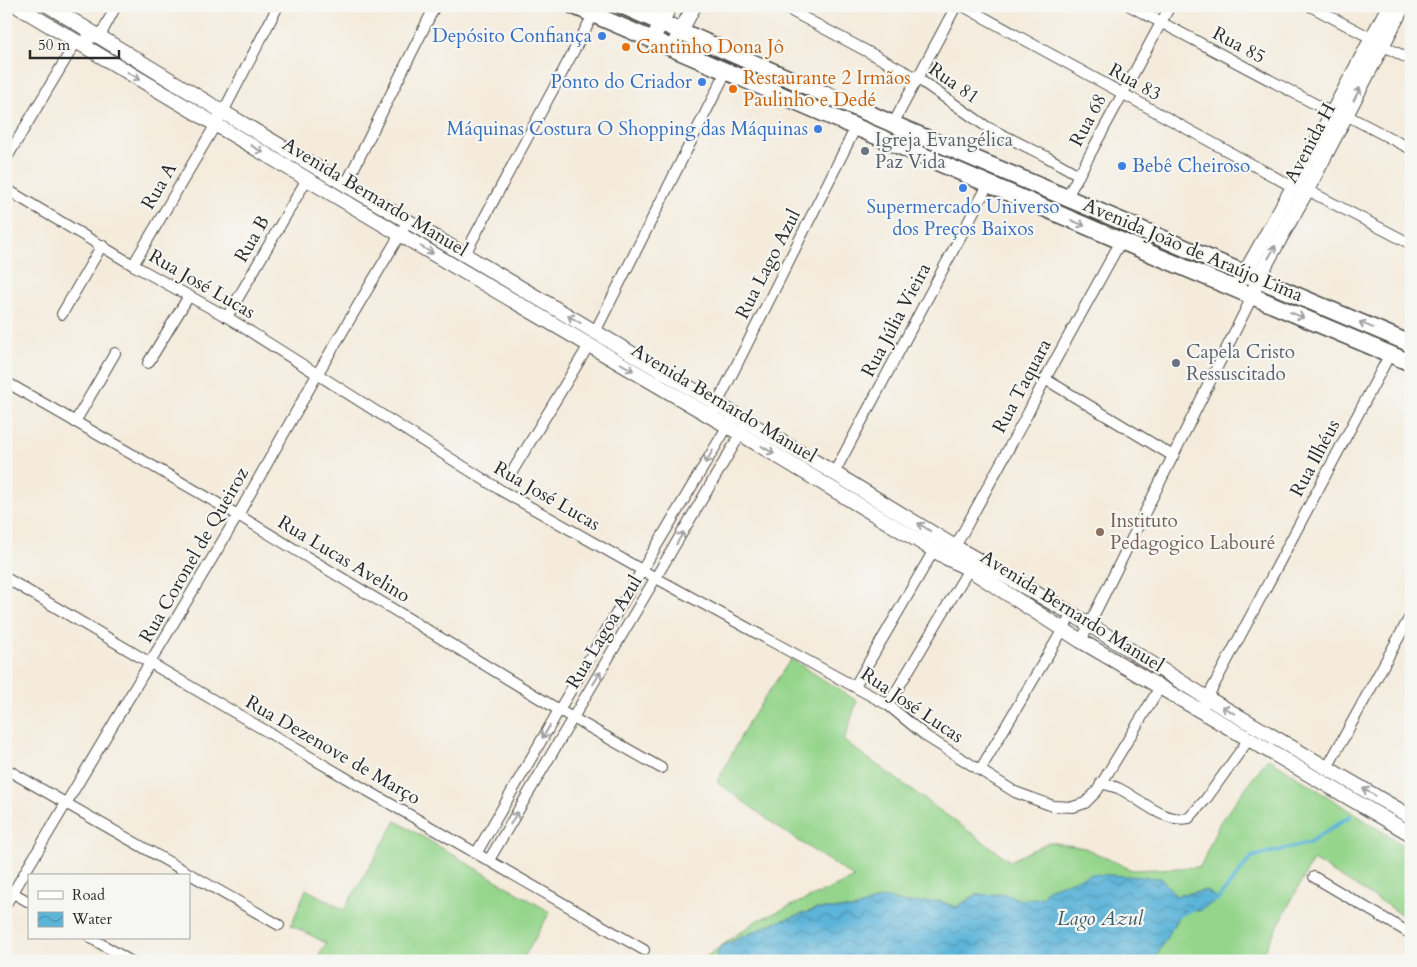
<svg xmlns="http://www.w3.org/2000/svg" width="1417" height="967" font-family="Cardo,serif">
	<style>
		.grass { fill: #94d58b; stroke: #60805b }
		.water { fill: url(#water-waves); stroke: #447082 }
		.lines { fill: none; stroke-linecap: round; stroke-linejoin: round }
		.stream { stroke: #5cb4d9; stroke-width: 4 }
		.minor-casing { stroke: #494845; stroke-width: 12 }
		.tertiary-casing { stroke: #494845; stroke-width: 16 }
		.primary-casing { stroke: #494845; stroke-width: 19 }
		.minor { stroke: #fff; stroke-width: 10 }
		.tertiary { stroke: #fff; stroke-width: 14 }
		.primary { stroke: #fff; stroke-width: 16 }
		.oneway { stroke: #a0a0a0 }
		.shop-dot { fill: #3f7fe0; stroke: #f6f6f2; stroke-width: 2 }
		.food-dot { fill: #e8710a; stroke: #f6f6f2; stroke-width: 2 }
		.worship-dot { fill: #6b7280; stroke: #f6f6f2; stroke-width: 2 }
		.education-dot { fill: #8d6e63; stroke: #f6f6f2; stroke-width: 2 }
		.labels { text-anchor: middle; dominant-baseline: central; stroke-width: 4.5; stroke-linejoin: round; paint-order: stroke }
		.shop-label { font-size: 19px; fill: #366cbe; stroke: #f6f6f2; text-anchor: end }
		.street-label { font-size: 19px; fill: #2b2b2b; stroke: #f6f6f2 }
		.food-label { font-size: 19px; fill: #c56008; stroke: #f6f6f2; text-anchor: start }
		.worship-label { font-size: 19px; fill: #5b616d; stroke: #f6f6f2; text-anchor: start }
		.education-label { font-size: 19px; fill: #785e54; stroke: #f6f6f2; text-anchor: start }
		.water-label { font-size: 20px; font-style: italic; fill: #3c5b68; stroke: #f6f6f2 }
	</style>
	<defs>
		<pattern id="water-waves" width="16" height="10" patternUnits="userSpaceOnUse" patternTransform="scale(1.25)"><rect width="16" height="10" fill="#5cb4d9"/><path d="M0 5q4-4 8 0t8 0" fill="none" stroke="#4c93b0"/></pattern>
	</defs>
	<rect width="100%" height="100%" fill="#f6f6f2"/>
	<filter id="ink" filterUnits="userSpaceOnUse"><feTurbulence type="fractalNoise" baseFrequency=".02" numOctaves="2"/><feDisplacementMap in="SourceGraphic" scale="10" xChannelSelector="R" yChannelSelector="G"/><feConvolveMatrix kernelMatrix="1 2 1 2 8 2 1 2 1" color-interpolation-filters="sRGB"/></filter>
	<filter id="wash" filterUnits="userSpaceOnUse"><feTurbulence type="fractalNoise" baseFrequency=".0096" numOctaves="4" result="noise"/><feDisplacementMap in="SourceGraphic" scale="20" xChannelSelector="R" yChannelSelector="G"/><feGaussianBlur stdDeviation="1.12" result="paint"/><feColorMatrix in="noise" values="0 0 0 0 0 0 0 0 0 0 0 0 0 0 0 0 0 1.4 0 .05"/><feComposite in="paint" operator="in"/></filter>
	<g filter="url(#wash)">
		<rect width="100%" height="100%" fill="#f4ebdb"/>
		<g class="grass">
			<polygon points="791,659 857,701 844,741 1010,861 1049,842 1085,848 1132,870 1200,867 1220,822 1268,758 1411,850 1411,920 1313,860 1259,961 1149,961 1157,955 1182,910 1200,911 1206,890 1175,896 1043,897 1020,900 1005,894 976,895 956,907 939,901 908,903 882,898 854,909 817,909 771,924 720,947 715,961 700,961 756,921 855,878 782,830 717,782 749,721"/>
			<polygon points="396,821 550,912 522,961 316,961 326,943 291,925 306,889 344,910"/>
		</g>
		<polygon class="water" points="1092,874 1161,878 1176,896 1206,890 1218,899 1200,911 1182,910 1157,955 1149,961 715,961 720,947 771,924 817,909 854,909 882,898 908,903 939,901 956,907 976,895 1005,894 1020,900 1043,897 1047,889"/>
		<g class="lines">
			<g class="stream">
				<polyline points="1215,900 1218,899 1252,857 1309,843 1350,816"/>
				<polyline points="1176,916 1193,909"/>
			</g>
		</g>
	</g>
	<g filter="url(#ink)">
		<g class="lines">
			<defs>
				<g id="minor">
					<polyline points="782,6 917,78 987,127 1045,156 1079,175"/>
					<polyline points="963,6 1293,187"/>
					<polyline points="1130,6 1332,113"/>
					<polyline points="1310,6 1371,38"/>
					<polyline points="1382,45 1411,60"/>
					<polyline points="1346,115 1411,149"/>
					<polyline points="893,124 956,6"/>
					<polyline points="6,159 76,42 100,36 116,6"/>
					<polyline points="346,184 435,6"/>
					<polyline points="6,189 133,265 227,317 502,491 656,578 888,705 927,737 1015,792 1053,806 1073,807 1085,803 1097,791 1160,687"/>
					<polyline points="1307,190 1411,244"/>
					<polyline points="1067,197 1170,6"/>
					<polyline points="465,254 593,15"/>
					<polyline points="133,265 223,112 278,6"/>
					<polyline points="62,314 102,245"/>
					<polyline points="227,317 307,179"/>
					<polyline points="595,332 726,72"/>
					<polyline points="148,363 189,296"/>
					<polyline points="1045,379 1173,456"/>
					<polyline points="6,382 238,515 559,710 661,768"/>
					<polyline points="714,410 856,127"/>
					<polyline points="75,422 115,353"/>
					<polyline points="512,472 589,345"/>
					<polyline points="834,473 988,185"/>
					<polyline points="955,547 1028,413 1045,379 1121,241"/>
					<polyline points="6,578 368,791 644,950"/>
					<polyline points="1081,641 1252,297"/>
					<polyline points="855,686 934,550"/>
					<polyline points="1204,704 1390,354"/>
					<polyline points="888,705 969,569"/>
					<polyline points="1327,768 1411,615"/>
					<polyline points="6,769 279,925"/>
					<polyline points="980,770 1072,614"/>
					<path d="M1101 783C1107 785 1114 786 1120 789 1142 800 1163 823 1189 818L1206 799 1249 739"/>
					<polyline points="477,852 559,710 730,422"/>
					<polyline points="489,860 744,428"/>
					<polyline points="1314,877 1411,934"/>
					<polyline points="13,893 29,902"/>
					<polyline points="6,904 238,515 318,373 408,221"/>
					<polyline points="91,938 130,961"/>
				</g>
				<g id="tertiary">
					<polyline points="17,6 401,235 741,434 947,558 969,569 1081,641 1411,834"/>
					<polyline points="49,6 223,112 834,473 955,547 1072,614 1207,698 1411,817"/>
					<polyline points="652,40 670,6"/>
					<polyline points="672,48 694,6"/>
					<polyline points="1236,289 1293,187 1389,6"/>
					<polyline points="1252,297 1258,278 1307,190 1403,6"/>
				</g>
				<g id="primary">
					<polyline points="574,6 1121,241 1411,363"/>
					<polyline points="623,6 893,124 1411,344"/>
				</g>
			</defs>
			<use href="#minor" class="minor-casing"/>
			<use href="#tertiary" class="tertiary-casing"/>
			<use href="#primary" class="primary-casing"/>
			<use href="#minor" class="minor"/>
			<use href="#tertiary" class="tertiary"/>
			<use href="#primary" class="primary"/>
		</g>
		<defs><path id="oneway-shaft" d="M-6 0H5M1.5-3L5.5 0L1.5 3" fill="none" stroke-width="1.6" stroke-linecap="round" stroke-linejoin="round" transform="scale(1.25)"/></defs>
		<g class="oneway">
			<use href="#oneway-shaft" transform="translate(134 76) rotate(31)"/>
			<use href="#oneway-shaft" transform="translate(1357 94) rotate(-63)"/>
			<use href="#oneway-shaft" transform="translate(257 149) rotate(31)"/>
			<use href="#oneway-shaft" transform="translate(1078 223) rotate(23)"/>
			<use href="#oneway-shaft" transform="translate(427 250) rotate(30)"/>
			<use href="#oneway-shaft" transform="translate(1272 252) rotate(-61)"/>
			<use href="#oneway-shaft" transform="translate(1297 315) rotate(23)"/>
			<use href="#oneway-shaft" transform="translate(574 319) rotate(-149)"/>
			<use href="#oneway-shaft" transform="translate(1366 325) rotate(-157)"/>
			<use href="#oneway-shaft" transform="translate(627 367) rotate(30)"/>
			<use href="#oneway-shaft" transform="translate(768 450) rotate(31)"/>
			<use href="#oneway-shaft" transform="translate(709 457) rotate(121)"/>
			<use href="#oneway-shaft" transform="translate(924 527) rotate(-148)"/>
			<use href="#oneway-shaft" transform="translate(680 538) rotate(-60)"/>
			<use href="#oneway-shaft" transform="translate(597 678) rotate(-59)"/>
			<use href="#oneway-shaft" transform="translate(1228 710) rotate(-150)"/>
			<use href="#oneway-shaft" transform="translate(546 732) rotate(120)"/>
			<use href="#oneway-shaft" transform="translate(1369 792) rotate(-150)"/>
			<use href="#oneway-shaft" transform="translate(514 818) rotate(-60)"/>
		</g>
	</g>
	<g class="shop-dot">
		<circle cx="602" cy="36" r="5"/>
		<circle cx="702" cy="82" r="5"/>
		<circle cx="818" cy="129" r="5"/>
		<circle cx="1122" cy="166" r="5"/>
		<circle cx="963" cy="188" r="5"/>
	</g>
	<g class="food-dot">
		<circle cx="626" cy="47" r="5"/>
		<circle cx="733" cy="89" r="5"/>
	</g>
	<g class="worship-dot">
		<circle cx="865" cy="151" r="5"/>
		<circle cx="1176" cy="363" r="5"/>
	</g>
	<circle class="education-dot" cx="1100" cy="532" r="5"/>
	<g class="labels">
		<g class="shop-label">
			<text x="592" y="36">Depósito Confiança</text>
			<text x="692" y="82">Ponto do Criador</text>
			<text x="808" y="129">Máquinas Costura O Shopping das Máquinas</text>
			<text x="1132" y="166" text-anchor="start">Bebê Cheiroso</text>
			<text x="963" y="207" text-anchor="middle">Supermercado Universo<tspan x="963" dy="22">dos Preços Baixos</tspan></text>
		</g>
		<g class="street-label">
			<text transform="translate(1239 45) rotate(28)">Rua 85</text>
			<text transform="translate(1135 82) rotate(29)">Rua 83</text>
			<text transform="translate(954 83) rotate(35)">Rua 81</text>
			<text transform="translate(1088 120) rotate(-62)">Rua 68</text>
			<text transform="translate(1310 143) rotate(-62)">Avenida H</text>
			<text transform="translate(159 186) rotate(-60)">Rua A</text>
			<text transform="translate(375 197) rotate(31)">Avenida Bernardo Manuel</text>
			<text transform="translate(252 239) rotate(-60)">Rua B</text>
			<text transform="translate(1193 250) rotate(23)">Avenida João de Araújo Lima</text>
			<text transform="translate(768 264) rotate(-63)">Rua Lago Azul</text>
			<text transform="translate(202 284) rotate(30)">Rua José Lucas</text>
			<text transform="translate(896 320) rotate(-62)">Rua Júlia Vieira</text>
			<text transform="translate(1022 386) rotate(-62)">Rua Taquara</text>
			<text transform="translate(724 403) rotate(31)">Avenida Bernardo Manuel</text>
			<text transform="translate(1315 458) rotate(-62)">Rua Ilhéus</text>
			<text transform="translate(547 496) rotate(30)">Rua José Lucas</text>
			<text transform="translate(194 555) rotate(-60)">Rua Coronel de Queiroz</text>
			<text transform="translate(344 559) rotate(31)">Rua Lucas Avelino</text>
			<text transform="translate(1072 611) rotate(32)">Avenida Bernardo Manuel</text>
			<text transform="translate(604 632) rotate(-59)">Rua Lagoa Azul</text>
			<text transform="translate(912 705) rotate(34)">Rua José Lucas</text>
			<text transform="translate(333 750) rotate(30)">Rua Dezenove de Março</text>
		</g>
		<g class="food-label">
			<text x="636" y="47">Cantinho Dona Jô</text>
			<text x="743" y="78">Restaurante 2 Irmãos<tspan x="743" dy="22">Paulinho e Dedé</tspan></text>
		</g>
		<g class="worship-label">
			<text x="875" y="140">Igreja Evangélica<tspan x="875" dy="22">Paz Vida</tspan></text>
			<text x="1186" y="352">Capela Cristo<tspan x="1186" dy="22">Ressuscitado</tspan></text>
		</g>
		<g class="education-label">
			<text x="1110" y="521">Instituto<tspan x="1110" dy="22">Pedagogico Labouré</tspan></text>
		</g>
		<g class="water-label">
			<text x="1100" y="918">Lago Azul</text>
		</g>
	</g>
	<rect width="1417" height="967" fill="none" stroke="#f6f6f2" stroke-width="25"/>
	<rect x="28" y="874" width="162" height="65" fill="#f6f6f2" stroke="#a5a5a2"/>
	<rect x="38" y="891" width="25" height="8" fill="#ffffff" stroke="#a5a5a2"/>
	<text x="72" y="900" font-size="15" fill="#2b2b2b">Road</text>
	<rect x="38" y="912" width="25" height="15" fill="url(#water-waves)" stroke="#a5a5a2"/>
	<text x="72" y="924" font-size="15" fill="#2b2b2b">Water</text>
	<path d="M30 50v8h89v-8" fill="none" stroke="#2b2b2b" stroke-width="2.5"/>
	<text x="38" y="50" font-size="15" fill="#2b2b2b" stroke="#f6f6f2" stroke-width="4" paint-order="stroke">50 m</text>
</svg>
